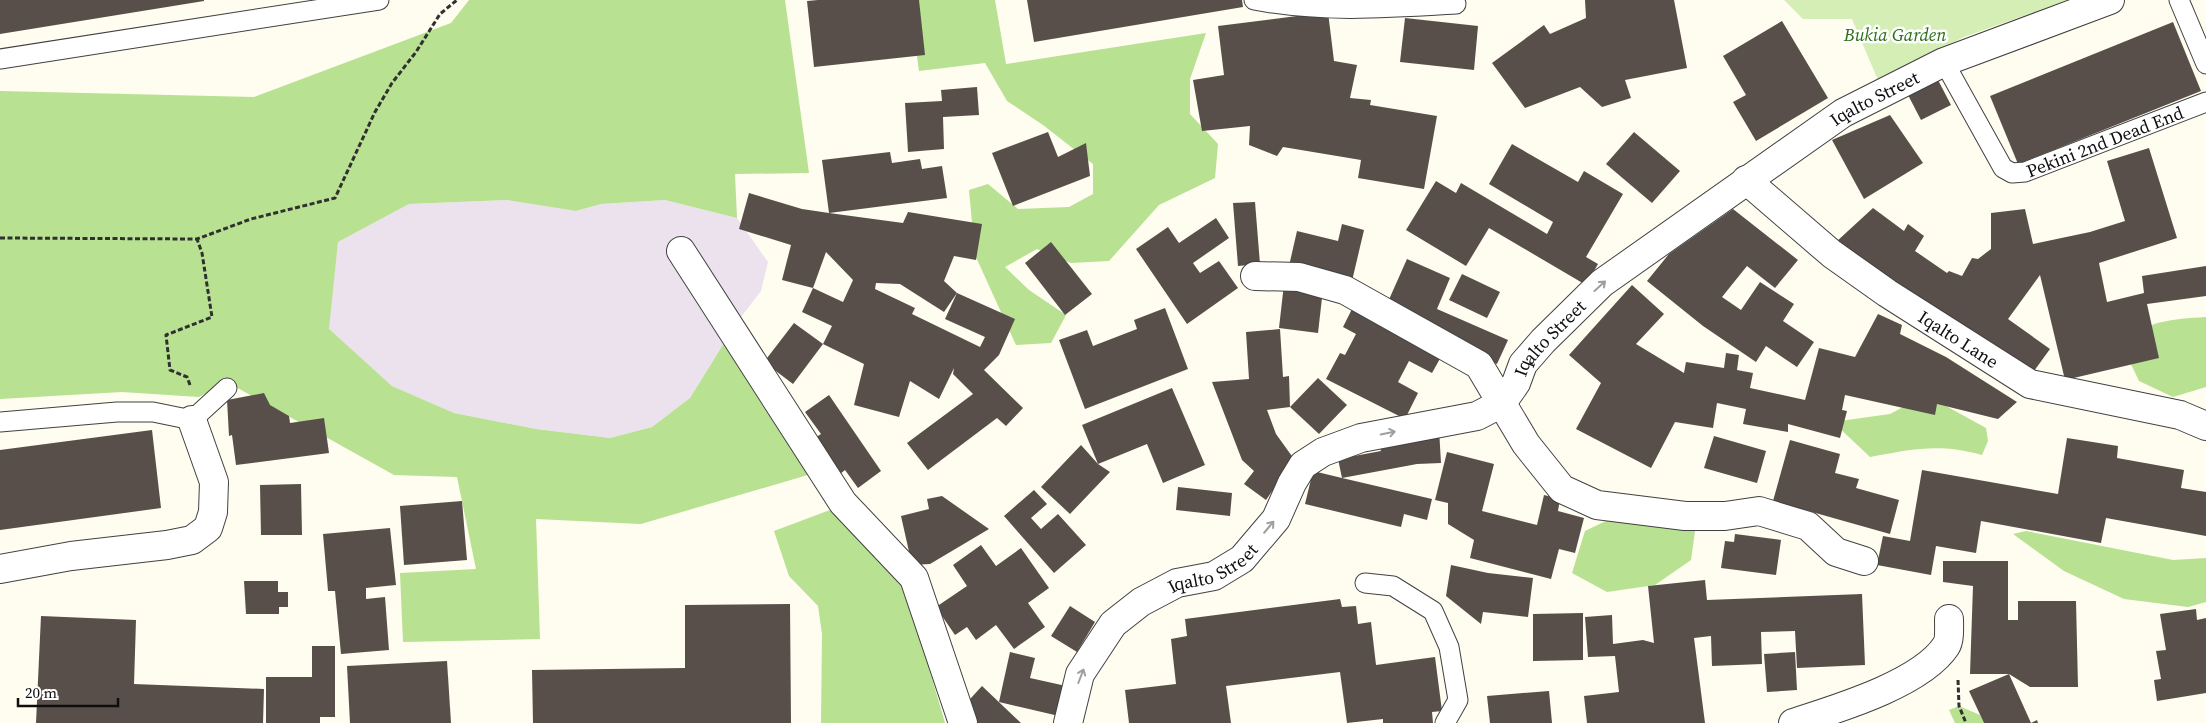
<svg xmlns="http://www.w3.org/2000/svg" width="2206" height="723" font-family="'Source Serif 4',serif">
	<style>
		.industrial { fill: #ece2ee }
		.green { fill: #d4eeb5 }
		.forest { fill: #b8e192 }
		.building { fill: #584f4a; fill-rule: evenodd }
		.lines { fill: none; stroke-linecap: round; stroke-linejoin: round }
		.service-casing { stroke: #414141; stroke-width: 21 }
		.minor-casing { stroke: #414141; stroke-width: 30 }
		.path { stroke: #303030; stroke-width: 3; stroke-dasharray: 5 2.5; stroke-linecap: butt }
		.service { stroke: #fff; stroke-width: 19 }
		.minor { stroke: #fff; stroke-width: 28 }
		.oneway { stroke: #9f9f9f }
		.labels { text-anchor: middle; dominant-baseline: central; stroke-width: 5; stroke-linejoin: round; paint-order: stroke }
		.park-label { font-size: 18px; font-style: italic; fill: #2c6e17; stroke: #fff }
		.street-label { font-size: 18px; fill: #0e0e0e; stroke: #fff }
	</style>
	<rect width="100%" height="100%" fill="#fffcf0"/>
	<polygon class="industrial" points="507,200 576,211 601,204 665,200 737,218 768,262 761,291 738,321 690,398 652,427 610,438 536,429 454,413 392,386 328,329 338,242 409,204"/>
	<polygon class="green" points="1784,0 2068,0 1964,37 1878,80 1852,19 1803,19"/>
	<g class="forest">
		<polygon points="469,0 785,0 809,173 735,174 737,218 665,200 601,204 576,211 507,200 409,204 338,242 329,329 392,386 454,413 536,429 610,438 652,427 690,398 726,340 811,474 641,524 536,519 540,639 403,642 400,573 476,569 457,477 394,475 227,382 199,397 122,392 0,399 0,91 254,97 451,23"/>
		<polygon points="909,0 995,0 1006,64 1206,33 1190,79 1190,114 1218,144 1215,178 1159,205 1109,261 1071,263 1037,249 1005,267 1029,290 1066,315 1051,343 1016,345 975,255 969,190 988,184 1018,209 1069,207 1093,194 1093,164 1043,125 1007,101 985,63 919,71"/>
		<path d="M2206 317V387L2173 397 2139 381 2120 341C2151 321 2170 319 2206 317Z"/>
		<path d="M1926 395 1986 428 1988 441 1982 455C1940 443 1912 449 1870 457L1833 422 1890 414Z"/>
		<polygon points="830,510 903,579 945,723 821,723 822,634 818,606 789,576 774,531"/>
		<polygon points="1610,519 1652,523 1695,531 1691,560 1655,585 1607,592 1572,573 1585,531"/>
		<polygon points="2026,531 2173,560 2206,558 2206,602 2188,607 2124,599 2064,571 2013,534"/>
		<polygon points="1959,706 1980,715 1984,723 1955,723 1949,710"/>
	</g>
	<g class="building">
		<polygon points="0,0 204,0 204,1 0,34"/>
		<polygon points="818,0 919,0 925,55 814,67 807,1"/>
		<polygon points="1027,0 1242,0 1243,7 1034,42"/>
		<polygon points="1585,0 1674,0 1687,68 1625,80 1631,98 1602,107 1580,87 1525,108 1492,63 1544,25 1550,34 1586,18"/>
		<polygon points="1328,12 1334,61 1357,65 1350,98 1371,100 1370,105 1437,116 1424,189 1358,178 1361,160 1283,147 1277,156 1249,145 1250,126 1202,131 1193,80 1224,75 1218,26"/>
		<polygon points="1405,18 1478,26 1474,70 1400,62"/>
		<polygon points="1782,21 1828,98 1756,141 1733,102 1746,95 1723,56"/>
		<polygon points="2173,22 2201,91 2018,164 1990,96"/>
		<polygon points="1938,80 1951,105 1921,120 1908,95"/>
		<polygon points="977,87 979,115 943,117 944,149 908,152 905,103 942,101 941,90"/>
		<polygon points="1890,115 1923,163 1864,199 1832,140"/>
		<polygon points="1048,132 1058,157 1086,143 1090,176 1013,206 992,153"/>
		<polygon points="1634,132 1680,171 1652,203 1606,164"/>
		<polygon points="1512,144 1578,182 1584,171 1623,194 1586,257 1598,264 1586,285 1489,228 1466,266 1406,230 1436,181 1456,193 1461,183 1547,234 1553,222 1489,184"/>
		<polygon points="2149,148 2177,238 2099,263 2107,302 2144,293 2142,276 2206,266 2206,296 2147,304 2159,358 2065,380 2040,275 2008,319 2050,349 2029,378 1836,242 1873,208 1904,231 1908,224 1924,236 1915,251 1947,273 1949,271 1962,276 1972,258 1978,259 1991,249 1991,213 2025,209 2033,244 2090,232 2125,221 2107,161"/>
		<path d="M890 152 892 163 920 159 922 169 942 166 947 198 829 213 903 223 908 212 982 224 976 260 954 256 944 281 957 293 1015 319 999 355 984 370 1023 408 1006 426 997 418 928 470 907 443 973 394 953 374 954 368 939 399 910 381 899 417 854 405 864 364 823 344 793 384 764 362 794 323 823 344 832 326 802 312 813 288 843 302 853 280 826 252 813 288 782 280 791 245 739 229 749 193 802 209 829 213 822 160ZM876 283 900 284 944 312 957 293 945 319 985 337 980 347 912 314 915 308 875 289Z"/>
		<polygon points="1255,202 1260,264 1238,266 1233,203"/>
		<polygon points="1733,209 1798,260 1775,288 1747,266 1722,297 1741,310 1760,282 1794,304 1783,321 1814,342 1797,367 1766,346 1756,362 1703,326 1647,281 1669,254"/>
		<polygon points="1216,218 1229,238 1193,263 1200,273 1219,261 1238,288 1187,324 1136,249 1168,227 1179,243"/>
		<polygon points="1342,224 1364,230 1352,281 1289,266 1297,231 1338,241"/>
		<polygon points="1051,242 1092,294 1065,315 1025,263"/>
		<polygon points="1407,259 1450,278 1437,309 1508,340 1497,364 1426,333 1387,304"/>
		<polygon points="1462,274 1500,292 1487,318 1449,300"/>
		<polygon points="1284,284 1323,289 1318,333 1279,328"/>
		<polygon points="1632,285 1664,314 1636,344 1684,373 1686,362 1724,368 1726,353 1739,355 1737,370 1753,373 1750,388 1805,400 1819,348 1855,357 1878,314 1902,325 1900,334 1946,357 2017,402 1998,419 1937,404 1935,415 1845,395 1842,410 1847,411 1840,438 1788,424 1788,432 1743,424 1746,409 1717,403 1713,428 1675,422 1651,468 1576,429 1601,383 1569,355"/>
		<polygon points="1165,308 1188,369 1085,409 1059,340 1087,330 1093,346 1137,329 1134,320"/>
		<polygon points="1352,309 1442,355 1432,373 1409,361 1398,382 1418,393 1405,419 1326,379 1340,353 1345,355 1356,334 1343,327"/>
		<polygon points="1280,329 1283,377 1289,376 1290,407 1267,410 1276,434 1294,459 1266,500 1244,484 1254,471 1242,460 1212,382 1249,379 1246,332"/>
		<polygon points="1318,378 1347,405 1319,434 1290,407"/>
		<polygon points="1172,388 1205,465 1163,483 1147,444 1098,464 1110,472 1070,514 1041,487 1081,445 1098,464 1082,425"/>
		<polygon points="264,393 270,405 289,416 290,423 324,418 329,453 236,465 232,435 229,436 227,400"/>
		<polygon points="829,395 881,471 858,488 845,470 840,474 815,438 821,434 805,412"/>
		<polygon points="1439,429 1441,463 1417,464 1342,478 1432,499 1427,520 1404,514 1401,527 1305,504 1313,471 1342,478 1338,459 1381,451 1380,448"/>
		<polygon points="152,430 161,508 0,530 0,450"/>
		<polygon points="1714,436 1766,451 1757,483 1704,468"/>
		<polygon points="2067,438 2118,446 2117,458 2184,470 2181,488 2206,492 2206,536 2106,518 2101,543 1981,521 1976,553 1936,546 1931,575 1877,565 1883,536 1910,541 1922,470 2058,494"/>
		<polygon points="1790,440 1840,454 1835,473 1859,479 1856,488 1899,500 1890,534 1773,501"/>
		<polygon points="1447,452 1494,464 1482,511 1537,525 1544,495 1560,499 1558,511 1584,518 1575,553 1559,549 1551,579 1470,558 1474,540 1448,524 1448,503 1435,500"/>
		<polygon points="301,484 302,535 261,535 260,485"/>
		<polygon points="1178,487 1232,493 1230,516 1176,510"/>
		<polygon points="1034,490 1047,504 1031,518 1041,529 1058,514 1086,545 1054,573 1004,516"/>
		<polygon points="942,496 989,529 930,564 912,565 901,516 929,509 927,499"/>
		<polygon points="462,501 467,560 404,565 400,506"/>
		<polygon points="390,528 396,585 366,588 366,599 385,597 389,650 341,654 335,591 328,591 323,534"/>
		<polygon points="1735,534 1781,540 1776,575 1721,568 1725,541 1734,542"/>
		<polygon points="981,545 996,566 1021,548 1049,588 1028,603 1045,627 1014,649 996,625 976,640 967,627 955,635 936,607 967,586 953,565"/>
		<polygon points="1943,561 2008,561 2008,620 2018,620 2018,601 2076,601 2078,687 2030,687 2009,674 2031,723 2037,720 2038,723 1984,723 1969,691 2009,674 1970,674 1973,586 1943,582"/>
		<polygon points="1451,565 1488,573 1533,578 1528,617 1483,612 1481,624 1446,596"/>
		<polygon points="1705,580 1707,600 1862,594 1865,665 1797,668 1795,631 1761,632 1762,664 1712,666 1711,636 1694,638 1705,723 1587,723 1584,696 1619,692 1615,656 1588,657 1585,617 1612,615 1613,644 1643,640 1654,643 1648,586"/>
		<polygon points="244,581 278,581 278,592 288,592 288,607 279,607 279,614 246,614"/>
		<polygon points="1340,599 1342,607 1356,606 1358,624 1371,622 1376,665 1435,657 1442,711 1432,712 1433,723 1383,723 1383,719 1347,723 1340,672 1226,686 1231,723 1129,723 1125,690 1176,684 1171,639 1187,636 1185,619"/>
		<polygon points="790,604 791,723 533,723 532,670 685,668 685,605"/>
		<polygon points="1070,606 1095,622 1077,652 1051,636"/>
		<polygon points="2196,609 2197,620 2206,618 2206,693 2157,701 2154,680 2161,679 2156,651 2166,650 2160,614"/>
		<polygon points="1583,613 1583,660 1533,661 1533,614"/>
		<polygon points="41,616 136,620 134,684 264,689 263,723 36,723"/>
		<polygon points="312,646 335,646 335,717 320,717 320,723 266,723 266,677 312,677"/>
		<polygon points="1010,652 1035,658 1030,678 1066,686 1059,716 999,702"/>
		<polygon points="1795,652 1797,690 1767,692 1764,654"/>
		<polygon points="447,661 451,723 350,723 347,666"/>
		<polygon points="982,686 1021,723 973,723 960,710"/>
		<polygon points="1549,691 1552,723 1490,723 1487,696"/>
	</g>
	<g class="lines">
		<defs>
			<g id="service">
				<path d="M1254 0C1321 13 1389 8 1456 4"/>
				<polyline points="2179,0 2206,64"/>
				<polyline points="0,59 379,0"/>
				<path id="s1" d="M1944 62 2003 168 2012 173 2025 172 2206 102"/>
				<polyline points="0,422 117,412 153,412 192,420 227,388"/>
				<polyline points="1365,583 1393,586 1433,611 1449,647 1458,700 1445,723"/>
			</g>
			<g id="minor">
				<path id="s2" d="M1746 180 1832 254 1887 293 2030 384 2180 415 2206 426"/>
				<polyline points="681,251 843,503 914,578 963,723"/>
				<polyline points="1255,276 1299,277 1345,290 1479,365 1526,444 1562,489 1597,505 1685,516 1725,516 1759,511 1808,526 1836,552 1864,561"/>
				<polyline points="0,569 71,556 167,545 192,540 208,528 213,512 214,482 192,420"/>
				<path id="s3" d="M1068 723 1080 674 1113 624 1141 602 1177 583 1214 576 1242 559 1276 519 1292 483 1303 465 1323 452 1361 438 1477 416 1502 403 1516 383 1523 364 1543 341 1602 283 1843 113 1944 62 2110 0"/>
				<path d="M1793 723C1836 709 1921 684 1946 646 1950 640 1949 627 1949 619"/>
			</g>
		</defs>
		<use href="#service" class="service-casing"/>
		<use href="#minor" class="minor-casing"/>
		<g class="path">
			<polyline points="0,238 197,239 251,219 335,198 375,112 392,83 416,52 440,14 457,0"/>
			<polyline points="190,385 187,377 170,370 166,335 212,317 202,253 197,239"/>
			<polyline points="1958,680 1959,706 1966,723"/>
		</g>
		<use href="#service" class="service"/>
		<use href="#minor" class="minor"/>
	</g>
	<defs><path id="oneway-shaft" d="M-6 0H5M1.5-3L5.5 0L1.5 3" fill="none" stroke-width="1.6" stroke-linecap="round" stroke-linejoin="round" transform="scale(1.25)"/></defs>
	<g class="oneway">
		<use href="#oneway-shaft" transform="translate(1600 286) rotate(-42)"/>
		<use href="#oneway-shaft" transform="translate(1388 433) rotate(-11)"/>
		<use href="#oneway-shaft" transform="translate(1269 527) rotate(-50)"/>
		<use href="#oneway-shaft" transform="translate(1081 676) rotate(-69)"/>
	</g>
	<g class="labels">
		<g class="park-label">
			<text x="1895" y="34">Bukia Garden</text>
		</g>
		<g class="street-label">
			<text stroke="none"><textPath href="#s3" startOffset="1068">Iqalto Street</textPath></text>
			<text stroke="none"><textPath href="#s1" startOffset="230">Pekini 2nd Dead End</textPath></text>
			<text stroke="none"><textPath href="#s2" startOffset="266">Iqalto Lane</textPath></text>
			<text stroke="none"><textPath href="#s3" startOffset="662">Iqalto Street</textPath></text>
			<text stroke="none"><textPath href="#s3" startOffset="226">Iqalto Street</textPath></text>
		</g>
	</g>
	<path d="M18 698v8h100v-8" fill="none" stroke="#0e0e0e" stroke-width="2.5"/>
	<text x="25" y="698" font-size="15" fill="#0e0e0e" stroke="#ffffff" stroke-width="4" paint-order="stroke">20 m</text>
</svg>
